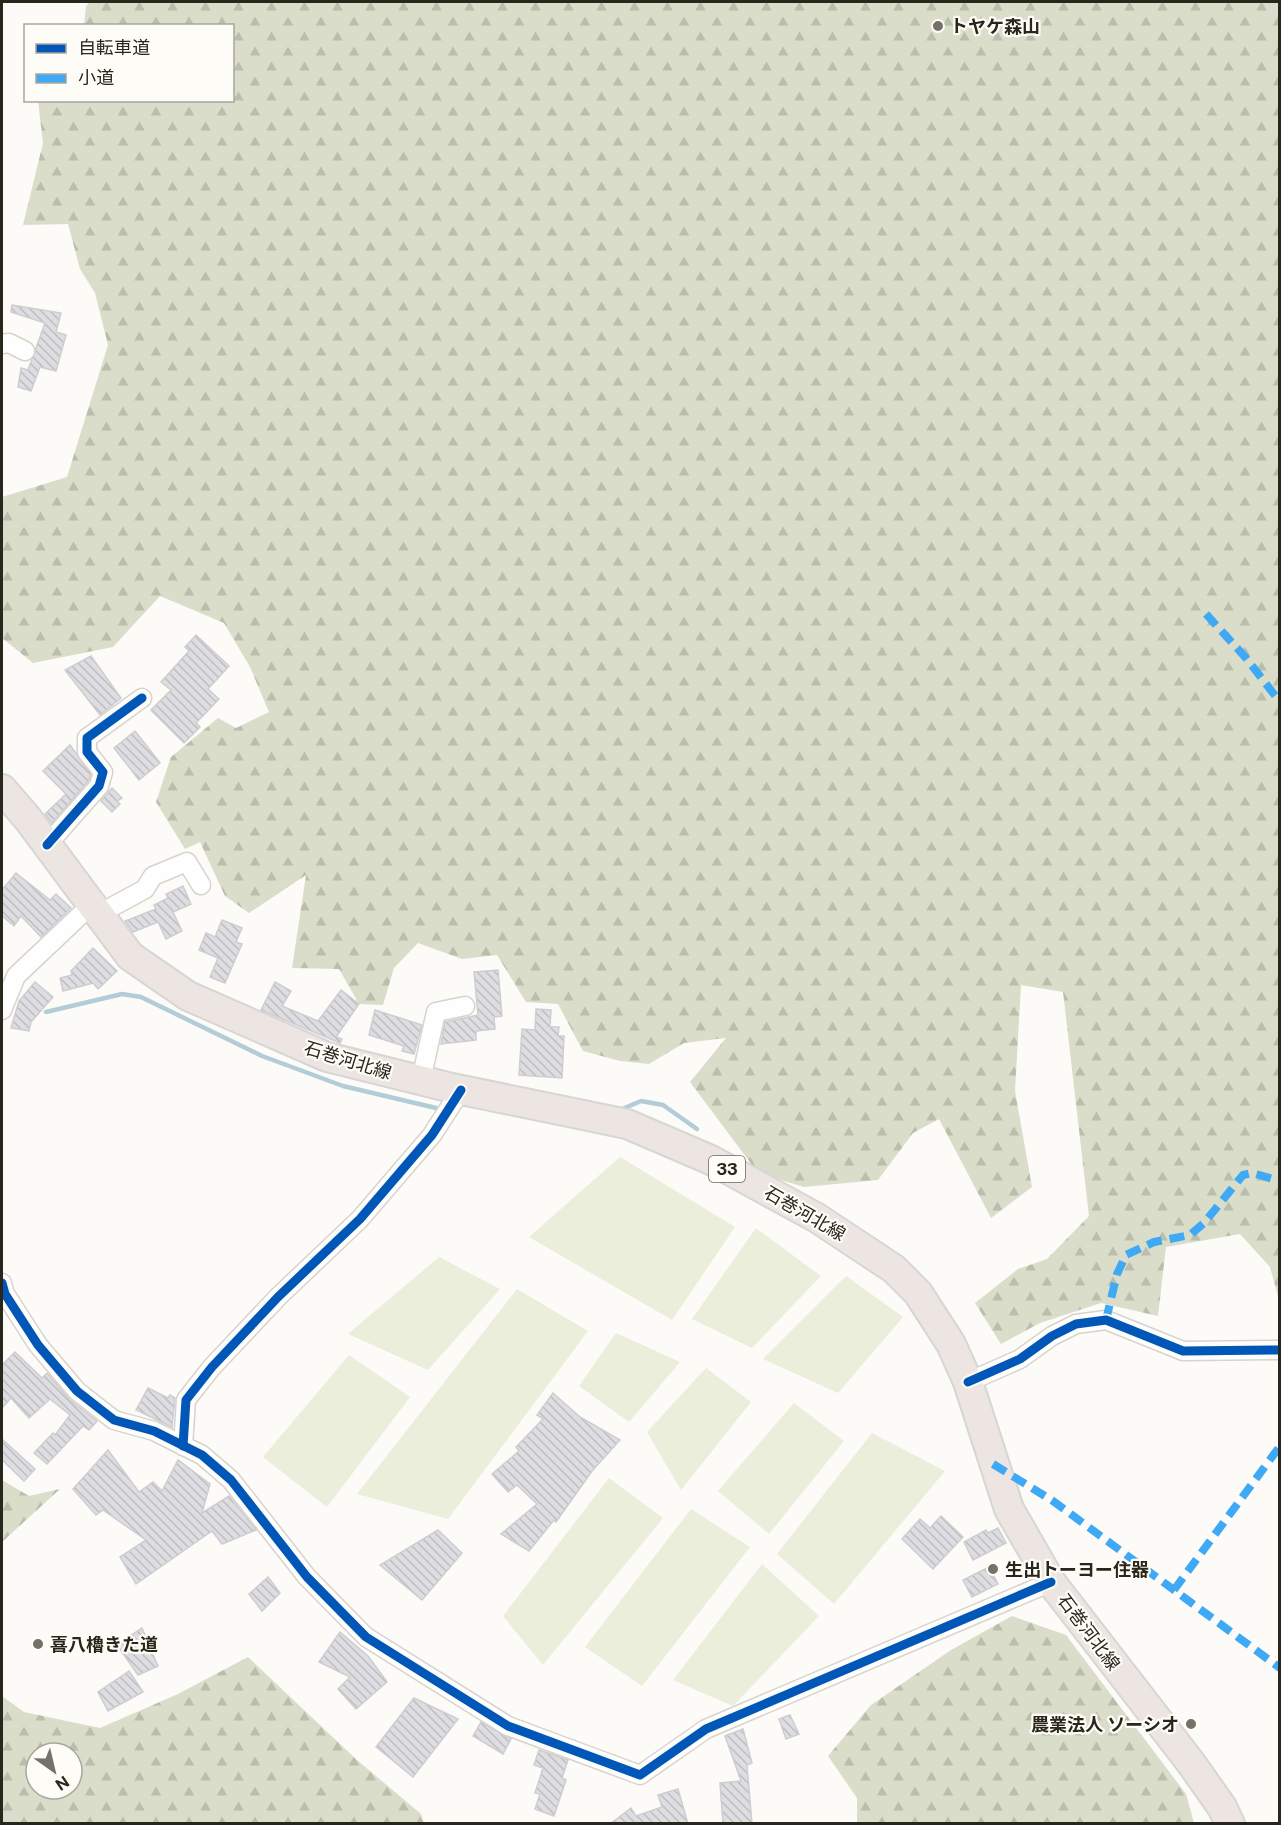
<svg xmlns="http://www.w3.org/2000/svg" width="1281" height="1825" font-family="'Public Sans','Noto Sans JP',sans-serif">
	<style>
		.green { fill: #eaeedb }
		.forest { fill: url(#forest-firs); fill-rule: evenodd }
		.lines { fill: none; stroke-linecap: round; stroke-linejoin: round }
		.stream { stroke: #b2ccd8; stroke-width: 4.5 }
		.building { fill: url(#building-back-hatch); stroke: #cecdd1; stroke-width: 1.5 }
		.minor-casing { stroke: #d6d4cd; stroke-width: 21 }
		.primary-casing { stroke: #d8d6d4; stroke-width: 32 }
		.minor { stroke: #fffefe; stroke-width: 18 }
		.primary { stroke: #ece5e1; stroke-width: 28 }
		.quiet { stroke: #3fa9f5; stroke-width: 8; stroke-dasharray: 15 8; stroke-linecap: butt }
		.cycleway-casing { stroke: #fefcf6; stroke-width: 13 }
		.cycleway { stroke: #0057b8; stroke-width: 9 }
		.poi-dot { fill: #737168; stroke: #fefcf6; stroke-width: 2 }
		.labels { text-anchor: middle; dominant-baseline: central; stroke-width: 4.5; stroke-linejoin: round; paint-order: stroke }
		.shield { fill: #fefcf6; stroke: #69665d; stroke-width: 1.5 }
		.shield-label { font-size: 16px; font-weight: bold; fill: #29261b }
		.poi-label { font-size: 18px; font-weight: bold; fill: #29261b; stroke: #fefcf6; text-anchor: start }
		.street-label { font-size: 18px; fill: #29261b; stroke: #fefcf6 }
	</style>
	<defs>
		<pattern id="forest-firs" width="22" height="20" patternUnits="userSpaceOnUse" patternTransform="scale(1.5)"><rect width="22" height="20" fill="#d9ddc9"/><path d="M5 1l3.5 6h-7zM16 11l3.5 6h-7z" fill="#babeac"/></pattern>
		<pattern id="building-back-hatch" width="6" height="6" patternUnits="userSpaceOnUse" patternTransform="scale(1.5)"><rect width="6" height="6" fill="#dedde1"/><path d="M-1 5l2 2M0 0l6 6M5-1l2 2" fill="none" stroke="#bebec0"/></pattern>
	</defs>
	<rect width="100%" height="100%" fill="#fcfbf8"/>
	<g class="green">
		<polygon points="620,1157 735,1227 672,1320 529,1237"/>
		<polygon points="756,1228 821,1276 752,1348 692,1319"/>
		<polygon points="439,1257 500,1289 428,1370 348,1334"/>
		<polygon points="846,1276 903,1317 838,1393 763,1359"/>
		<polygon points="517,1289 588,1331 448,1519 357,1494"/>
		<polygon points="616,1333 680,1362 629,1422 579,1386"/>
		<polygon points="349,1355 410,1397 327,1507 263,1457"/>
		<polygon points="706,1368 751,1402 681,1490 647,1432"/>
		<polygon points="794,1403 844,1441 769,1534 718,1491"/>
		<polygon points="872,1433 945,1471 834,1604 777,1554"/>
		<polygon points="609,1478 663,1518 543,1665 503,1616"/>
		<polygon points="691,1509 750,1547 642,1686 585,1647"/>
		<polygon points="762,1564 819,1616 733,1706 673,1680"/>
	</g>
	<g class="forest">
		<polygon points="90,2 1279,2 1279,1300 1270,1267 1240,1234 1166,1247 1158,1316 1101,1303 1040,1323 1001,1344 975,1303 1018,1269 1047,1259 1089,1216 1063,992 1021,985 1015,1091 1032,1187 991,1218 939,1119 913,1133 878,1180 804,1187 758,1173 690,1082 726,1038 684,1043 649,1064 620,1061 583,1051 558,1004 526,1002 497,955 462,959 418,943 394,968 383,1005 359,1004 339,969 292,968 306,875 249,913 225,896 200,842 185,849 156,802 171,757 218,718 236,728 269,712 250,667 224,623 160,596 113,647 33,663 2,638 2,497 67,477 108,345 95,293 80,269 68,224 23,225 43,143 38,101 232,100 232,26 84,25 86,6"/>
		<polygon points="2,1480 29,1496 60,1489 2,1542"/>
		<polygon points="1012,1616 1066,1635 1186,1794 1194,1823 857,1823 857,1798 828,1756 871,1705 951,1650"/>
		<path d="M248 1657 357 1760 421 1814 424 1823H2V1696L24 1712 100 1728 178 1694ZM36 1753H72V1789H36Z"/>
	</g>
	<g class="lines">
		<g class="stream">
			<polyline points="46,1012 122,994 141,997 262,1056 343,1086 436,1108"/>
			<polyline points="620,1110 641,1101 663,1105 697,1129"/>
		</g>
	</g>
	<g class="building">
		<polygon points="12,305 61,313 56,332 66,335 56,371 40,367 31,391 18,387 21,368 28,370 45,323 11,312"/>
		<polygon points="196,635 229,666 208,689 219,699 196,723 200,727 184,743 151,710 171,690 161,682 189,651 185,647"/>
		<polygon points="91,656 121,698 100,715 65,670"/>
		<polygon points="135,731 160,763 139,780 114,748"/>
		<polygon points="70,745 91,774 89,780 52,823 45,814 66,794 43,771"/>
		<polygon points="112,788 122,798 117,801 120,804 112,812 101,801"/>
		<polygon points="16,873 50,900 56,894 71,908 41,937 21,916 14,926 2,916 2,890"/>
		<polygon points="183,886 191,904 173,912 182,931 166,939 158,922 133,932 125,921 156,909 154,905 168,898 166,894"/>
		<polygon points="222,920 242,928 236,942 242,944 225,983 210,977 218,958 199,950 206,933 215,937"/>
		<polygon points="93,948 117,971 98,989 93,983 63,991 60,978 72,975 71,971"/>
		<polygon points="498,970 502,1016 494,1017 495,1029 476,1031 476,1040 441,1044 445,1022 478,1015 474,972"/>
		<polygon points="35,982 53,997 31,1022 29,1031 11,1028 19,1001"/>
		<polygon points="275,982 291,991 282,1006 318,1021 341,990 359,1004 336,1037 342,1039 340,1043 261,1010"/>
		<polygon points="536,1009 551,1010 550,1027 559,1027 558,1036 564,1036 562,1078 519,1075 522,1029 535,1030"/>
		<polygon points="375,1010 422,1025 414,1054 402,1051 404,1046 369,1035"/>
		<polygon points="15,1352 42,1378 47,1373 70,1400 97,1421 89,1430 83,1426 47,1464 34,1453 53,1433 55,1435 70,1415 50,1399 29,1418 11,1398 2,1408 2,1365"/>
		<polygon points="148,1388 168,1398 170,1395 175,1398 172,1427 136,1410"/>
		<polygon points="553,1393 580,1417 620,1440 592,1471 556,1522 554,1520 529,1551 501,1534 537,1504 517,1485 508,1492 492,1474 519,1451 516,1447 543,1419 537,1415"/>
		<polygon points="2,1439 35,1469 24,1481 2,1460"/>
		<polygon points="108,1450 139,1492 153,1482 162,1491 178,1460 210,1484 202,1513 229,1496 256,1530 222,1544 212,1531 136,1584 120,1557 146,1540 103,1510 96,1515 73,1489"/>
		<polygon points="941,1516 963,1537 933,1569 902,1539 920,1519 930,1528"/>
		<polygon points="998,1528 1006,1543 973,1560 964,1542 986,1530 988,1533"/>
		<polygon points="438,1530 462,1553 422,1600 380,1565"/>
		<polygon points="989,1567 998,1584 972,1597 963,1580"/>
		<polygon points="268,1577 280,1593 262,1611 249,1594"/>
		<polygon points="142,1628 158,1666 138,1675 117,1645"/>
		<polygon points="340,1632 368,1656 387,1682 356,1709 338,1689 350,1677 319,1662"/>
		<polygon points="129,1671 143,1692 108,1711 98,1692"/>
		<polygon points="414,1698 458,1719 413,1777 376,1747"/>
		<polygon points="790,1715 799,1734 786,1739 779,1719"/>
		<polygon points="481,1722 511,1739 503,1754 473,1736"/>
		<polygon points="743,1729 752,1763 747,1765 752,1824 723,1824 720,1783 741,1781 725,1736"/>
		<polygon points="539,1750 568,1760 562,1778 566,1780 554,1816 535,1809 540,1794 535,1793 543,1768 534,1765"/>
		<polygon points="678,1789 688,1824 610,1824 631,1808 636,1816 662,1807 658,1795"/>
	</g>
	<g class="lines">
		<defs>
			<g id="minor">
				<polyline points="2,344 9,343 25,351"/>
				<polyline points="47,845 99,786 103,772 87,752 87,738 142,698"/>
				<polyline points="97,915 145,889 153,876 187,862 201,885"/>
				<polyline points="2,1010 16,976 90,906"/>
				<polyline points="421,1080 436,1012 465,1006"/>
				<polyline points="2,1283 5,1294 38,1345 77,1391 114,1420 154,1431 202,1455 231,1480 307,1577 366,1637 508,1726 640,1775 706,1729 1051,1582"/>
				<polyline points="968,1382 1020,1359 1052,1336 1076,1324 1106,1320 1183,1351 1280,1350"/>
				<polyline points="183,1446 186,1400 212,1367 278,1297 360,1219 432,1135 461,1090"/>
			</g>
			<polyline id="primary" points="2,789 28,819 130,956 188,996 327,1057 452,1088 627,1124 711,1160 817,1218 894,1269 918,1293 951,1344 968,1382 1009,1509 1051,1582 1191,1763 1222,1807 1230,1824"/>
		</defs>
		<use href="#minor" class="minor-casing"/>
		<use href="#primary" class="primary-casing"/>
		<use href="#minor" class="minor"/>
		<use href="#primary" class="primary"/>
		<g class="quiet">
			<polyline points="1206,614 1246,658 1280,702"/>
			<polyline points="1106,1320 1117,1274 1126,1255 1154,1242 1190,1235 1204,1223 1243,1175 1252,1173 1280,1181"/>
			<polyline points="993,1464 1053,1501 1280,1668"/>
			<polyline points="1174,1590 1280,1446"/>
		</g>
		<defs>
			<g id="cycleway">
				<polyline points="47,845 99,786 103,772 87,752 87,738 142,698"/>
				<polyline points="2,1283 5,1294 38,1345 77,1391 114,1420 154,1431 202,1455 231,1480 307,1577 366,1637 508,1726 640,1775 706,1729 1051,1582"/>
				<polyline points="968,1382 1020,1359 1052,1336 1076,1324 1106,1320 1183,1351 1280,1350"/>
				<polyline points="183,1446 186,1400 212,1367 278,1297 360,1219 432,1135 461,1090"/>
			</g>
		</defs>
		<use href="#cycleway" class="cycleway-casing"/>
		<use href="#cycleway" class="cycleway"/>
	</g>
	<g class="poi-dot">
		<circle cx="938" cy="26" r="6"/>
		<circle cx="993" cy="1569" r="6"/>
		<circle cx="38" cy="1644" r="6"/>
		<circle cx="1191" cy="1724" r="6"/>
	</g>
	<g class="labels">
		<rect class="shield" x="709" y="1156" width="36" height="26" rx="4.5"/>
		<g class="shield-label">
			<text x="727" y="1169">33</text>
		</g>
		<g class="poi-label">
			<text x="950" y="26">トヤケ森山</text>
			<text x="1005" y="1569">生出トーヨー住器</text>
			<text x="50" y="1644">喜八櫓きた道</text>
			<text x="1179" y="1724" text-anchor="end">農業法人 ソーシオ</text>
		</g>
		<g class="street-label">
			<text transform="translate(348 1060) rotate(17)">石巻河北線</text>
			<text transform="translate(805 1213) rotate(30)">石巻河北線</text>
			<text transform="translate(1089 1632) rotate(53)">石巻河北線</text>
		</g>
	</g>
	<rect width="1281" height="1825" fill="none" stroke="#29261b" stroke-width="6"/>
	<rect x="24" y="24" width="210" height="78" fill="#fefcf6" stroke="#a9a69e" stroke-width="1.5"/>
	<rect x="36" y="44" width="30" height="9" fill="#0057b8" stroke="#a9a69e" stroke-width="1.5"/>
	<text x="78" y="54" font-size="18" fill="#29261b">自転車道</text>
	<rect x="36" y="74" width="30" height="9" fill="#3fa9f5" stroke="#a9a69e" stroke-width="1.5"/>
	<text x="78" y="84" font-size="18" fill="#29261b">小道</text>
	<g transform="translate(54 1771) rotate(146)"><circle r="28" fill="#fefcf6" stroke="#a9a69e" stroke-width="1.5"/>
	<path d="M0-4.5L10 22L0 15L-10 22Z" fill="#737168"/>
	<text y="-9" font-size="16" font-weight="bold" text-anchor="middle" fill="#29261b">N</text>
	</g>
</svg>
